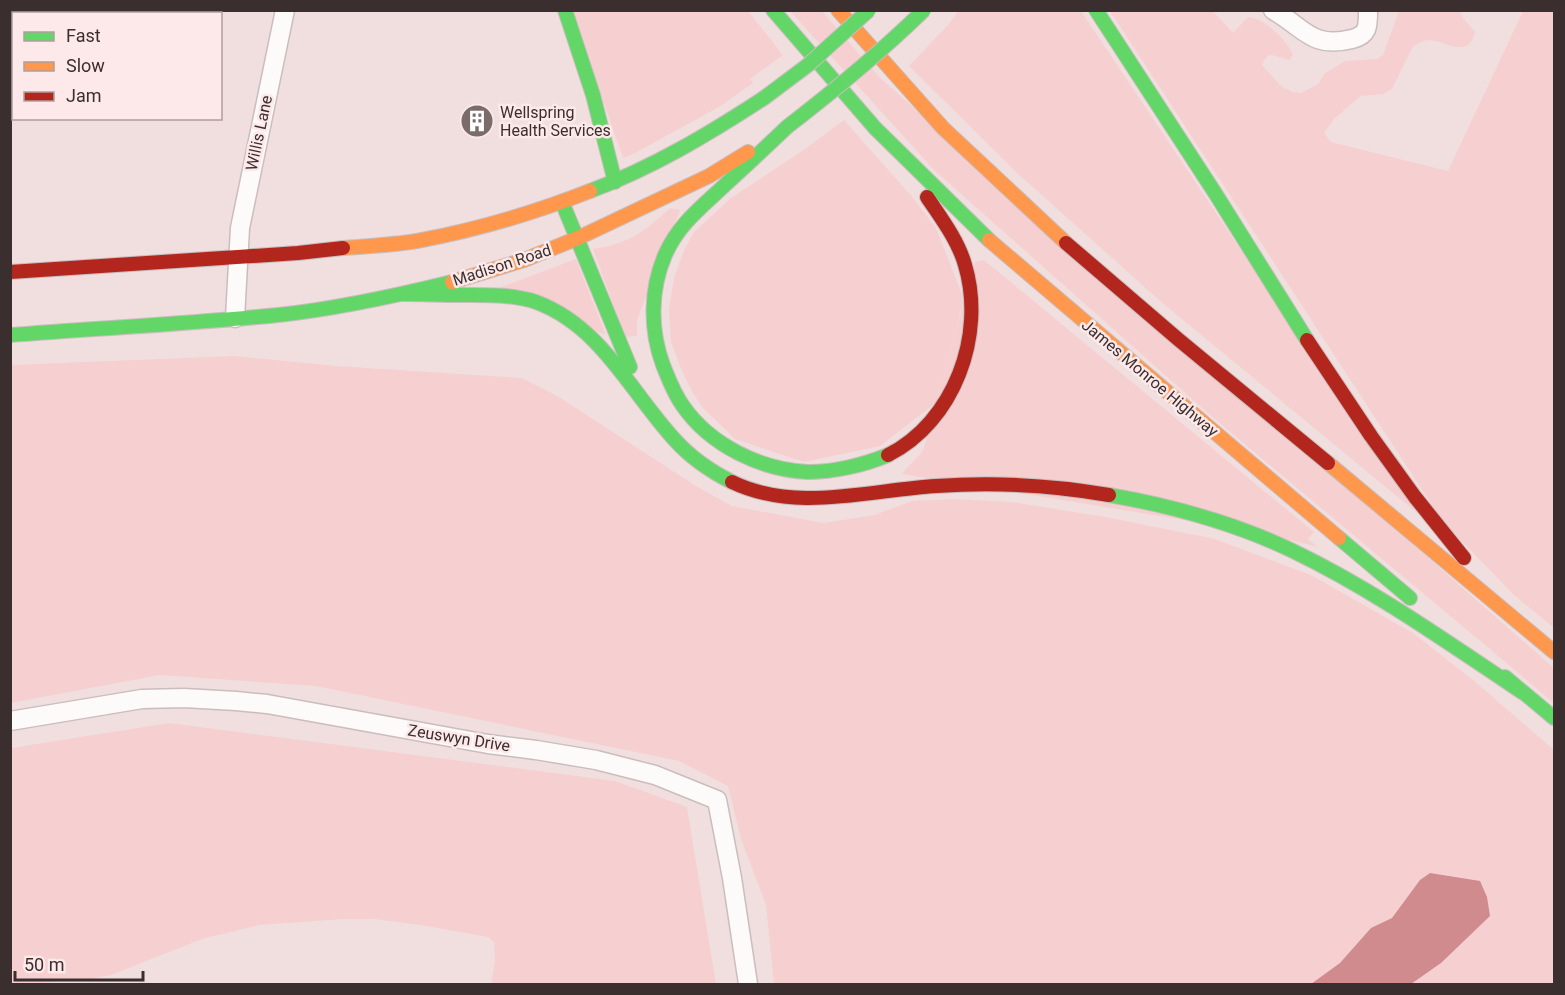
<svg xmlns="http://www.w3.org/2000/svg" width="1565" height="995" font-family="Roboto,sans-serif">
	<style>
		.green { fill: #f6d0d0 }
		.water { fill: #cf8b8e }
		.lines { fill: none; stroke-linecap: round; stroke-linejoin: round }
		.street-casing { stroke: #cbbdbd; stroke-width: 21 }
		.fast-casing { stroke: #c8bebe; stroke-width: 16 }
		.slow-casing { stroke: #c8bebe; stroke-width: 16 }
		.jam-casing { stroke: #c8bebe; stroke-width: 16 }
		.street { stroke: #fdfafa; stroke-width: 18 }
		.fast { stroke: #63d668; stroke-width: 14 }
		.slow { stroke: #ff974d; stroke-width: 14 }
		.jam { stroke: #b3261e; stroke-width: 14 }
		.fast-bridge-casing { stroke: #c8bebe; stroke-width: 16; stroke-linecap: butt }
		.fast-bridge { stroke: #63d668; stroke-width: 14 }
		.labels { text-anchor: middle; dominant-baseline: central; stroke-width: 5; stroke-linejoin: round; paint-order: stroke }
		.poi-label { font-size: 16px; fill: #3b2e2e; stroke: #fde9e9; text-anchor: start }
		.street-label { font-size: 16px; fill: #3b2e2e; stroke: #fde9e9 }
	</style>
	<rect width="100%" height="100%" fill="#f1dfdf"/>
	<g class="green">
		<polygon points="572,11 748,11 783,55 750,79 753,83 719,107 635,153 623,158"/>
		<polygon points="790,11 822,11 880,78 1554,668 1554,703 1210,415 934,170"/>
		<polygon points="958,11 1081,11 1416,512 1160,301 1015,171 909,66 948,25"/>
		<path d="M1110 11H1213L1233 33 1248 17C1263 17 1288 41 1293 54L1290 60C1282 59 1277 55 1269 55L1265 59 1262 65 1282 87 1293 92 1301 93 1318 84 1325 73 1345 61 1377 59 1383 55 1399 11H1460L1463 18 1475 32C1469 59 1447 42 1430 40 1423 40 1417 44 1412 48L1392 89 1383 94 1361 96 1335 118 1324 133 1331 142 1448 171 1523 11H1554V628L1514 595 1443 522Z"/>
		<polygon points="844,120 914,199 936,228 964,299 937,402 880,446 804,462 735,439 702,407 690,388 680,366 671,342 669,309 674,278 684,250 694,232 731,198 805,149"/>
		<path d="M670 208 680 210 637 320V336L625 337 593 249C628 244 644 232 670 208Z"/>
		<polygon points="576,259 606,335 493,290"/>
		<polygon points="984,260 1314,532 1308,539 1318,547 1258,532 902,474 906,469 923,451 975,262"/>
		<polygon points="234,356 337,366 522,378 559,397 696,486 732,506 823,523 875,515 912,501 956,499 1012,502 1106,517 1215,539 1311,575 1413,633 1473,680 1554,750 1554,984 774,984 766,905 741,839 728,786 679,761 316,686 160,675 11,703 11,365"/>
		<polygon points="169,723 615,781 687,807 716,984 491,984 495,961 494,942 488,937 420,925 374,919 344,919 259,925 202,939 111,975 89,979 27,984 11,984 11,748"/>
	</g>
	<polygon class="water" points="1430,873 1480,881 1487,897 1490,916 1441,963 1411,984 1311,984 1340,963 1371,928 1392,918 1420,880"/>
	<g class="lines">
		<defs>
			<g id="street">
				<path d="M1273 10C1305 28 1311 49 1352 39 1369 35 1368 25 1368 10"/>
				<polyline points="235,318 240,228 285,10"/>
				<polyline points="10,721 142,699 184,698 236,701 267,704 488,744 536,750 596,760 655,775 717,800 732,878 748,984"/>
			</g>
			<g id="fast">
				<polyline points="565,10 593,95 615,182"/>
				<polyline points="773,10 875,128 989,240"/>
				<polyline points="1096,10 1215,193 1307,340"/>
				<path d="M787 127C767 146 747 165 727 183 703 206 679 223 665 255 650 290 650 330 663 365 669 380 674 394 683 406 710 445 761 470 808 472 834 472 864 465 888 455"/>
				<path d="M590 191C652 168 709 134 764 98"/>
				<polyline points="562,202 630,367"/>
				<path d="M404 294C422 294 441 295 459 295 484 295 512 294 536 302 601 326 630 391 674 439 690 457 710 471 732 482"/>
				<path d="M10 335C99 328 189 324 278 315 336 309 395 296 452 282"/>
				<path d="M1109 495C1172 506 1235 523 1293 551 1374 590 1447 642 1522 692"/>
				<polyline points="1339,538 1410,598"/>
				<polyline points="1505,677 1554,718"/>
			</g>
			<g id="slow">
				<polyline points="838,10 943,128 1066,243"/>
				<polyline points="989,240 1339,538"/>
				<path d="M343 248C368 246 393 245 417 241 476 230 534 213 590 191"/>
				<polyline points="452,282 524,260 578,238 709,176 748,152"/>
				<polyline points="1328,463 1554,652"/>
			</g>
			<g id="jam">
				<polyline points="1066,243 1179,340 1328,463"/>
				<polyline points="10,272 298,253 343,248"/>
				<polyline points="1307,340 1371,436 1415,497 1464,558"/>
				<path d="M888 455C954 422 986 335 965 265 958 240 941 218 927 197"/>
				<path d="M732 482C796 513 869 490 936 486 994 482 1052 485 1109 495"/>
			</g>
		</defs>
		<use href="#street" class="street-casing"/>
		<use href="#fast" class="fast-casing"/>
		<use href="#slow" class="slow-casing"/>
		<use href="#jam" class="jam-casing"/>
		<use href="#street" class="street"/>
		<use href="#fast" class="fast"/>
		<use href="#slow" class="slow"/>
		<use href="#jam" class="jam"/>
		<defs>
			<g id="fast-bridge">
				<polyline points="764,98 808,65 869,10"/>
				<path d="M787 127C835 90 881 52 924 10"/>
			</g>
		</defs>
		<use href="#fast-bridge" class="fast-bridge-casing"/>
		<use href="#fast-bridge" class="fast-bridge"/>
	</g>
	<defs>
		<symbol id="building-disc" viewBox="-11 -11 22 22"><circle r="9.5" fill="#7b6c6c" stroke="#fde9e9"/><path d="M-4-6H4V6H1V3H-1V6H-4ZM-2.5-4.3h1.7v1.8h-1.7ZM.8-4.3h1.7v1.8H.8ZM-2.5-1h1.7V.8h-1.7ZM.8-1h1.7V.8H.8Z" fill="#fff"/></symbol>
	</defs>
	<g fill-rule="evenodd">
		<use href="#building-disc" x="458" y="102" width="38" height="38"/>
	</g>
	<g class="labels">
		<g class="poi-label">
			<text x="500" y="112">Wellspring<tspan x="500" dy="18">Health Services</tspan></text>
		</g>
		<g class="street-label">
			<text transform="translate(259 133) rotate(-78)">Willis Lane</text>
			<text transform="translate(502 265) rotate(-18)">Madison Road</text>
			<text transform="translate(1150 378) rotate(40)">James Monroe Highway</text>
			<text transform="translate(459 738) rotate(9)">Zeuswyn Drive</text>
		</g>
	</g>
	<rect width="1565" height="995" fill="none" stroke="#3b2e2e" stroke-width="24"/>
	<rect x="12" y="12" width="210" height="108" fill="#fde9e9" stroke="#af9e9e" stroke-width="1.5"/>
	<rect x="24" y="32" width="30" height="9" fill="#63d668" stroke="#af9e9e" stroke-width="1.5"/>
	<text x="66" y="42" font-size="18" fill="#3b2e2e">Fast</text>
	<rect x="24" y="62" width="30" height="9" fill="#ff974d" stroke="#af9e9e" stroke-width="1.5"/>
	<text x="66" y="72" font-size="18" fill="#3b2e2e">Slow</text>
	<rect x="24" y="92" width="30" height="9" fill="#b3261e" stroke="#af9e9e" stroke-width="1.5"/>
	<text x="66" y="102" font-size="18" fill="#3b2e2e">Jam</text>
	<path d="M15 971v9h128v-9" fill="none" stroke="#3b2e2e" stroke-width="3"/>
	<text x="24" y="971" font-size="18" fill="#3b2e2e" stroke="#fde9e9" stroke-width="4.5" paint-order="stroke">50 m</text>
</svg>
